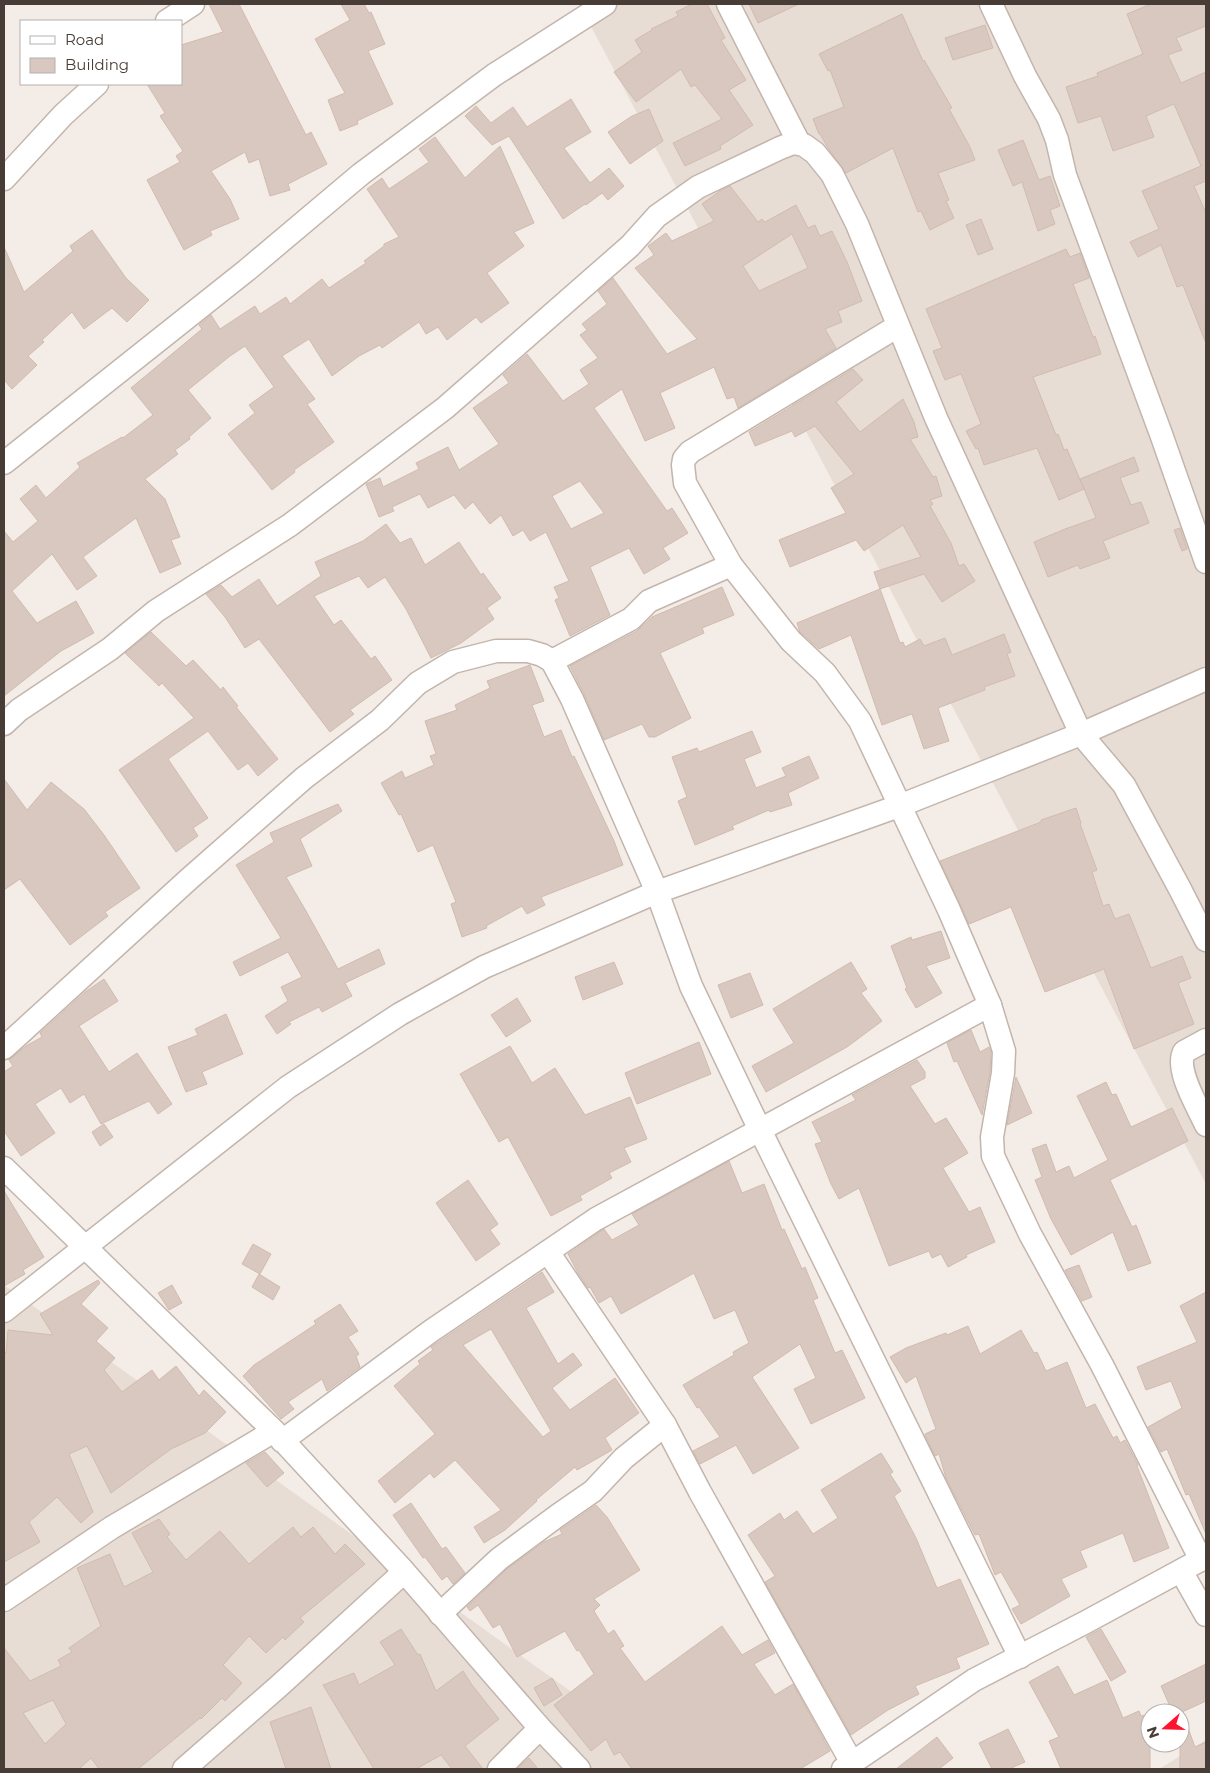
<svg xmlns="http://www.w3.org/2000/svg" width="1210" height="1773" font-family="Montserrat,sans-serif">
	<style>
		.residential { fill: #e8ddd5 }
		.building { fill: #d9c8bf; stroke: #d1bbaf; fill-rule: evenodd }
		.lines { fill: none; stroke-linecap: round; stroke-linejoin: round }
		.minor-casing { stroke: #c3b5ac; stroke-width: 25 }
		.minor { stroke: #fff; stroke-width: 22 }
	</style>
	<rect width="100%" height="100%" fill="#f4ede7"/>
	<g class="residential">
		<polygon points="579,4 1206,4 1206,1184"/>
		<polygon points="4,1285 679,1769 4,1769"/>
		<polygon points="1206,1740 1206,1769 1159,1769"/>
	</g>
	<g class="building">
		<polygon points="209,4 239,4 306,135 311,132 327,164 288,184 290,190 270,196 259,159 249,163 245,152 211,171 230,199 239,219 210,231 212,235 184,250 147,180 180,162 176,156 183,151 160,116 165,113 147,84 181,84 181,45 223,32"/>
		<polygon points="341,4 364,4 369,13 371,12 385,44 368,51 393,104 357,121 358,124 340,131 328,100 345,93 315,39 350,20"/>
		<polygon points="692,4 707,4 725,38 721,40 746,80 729,90 753,125 720,146 721,149 685,166 673,143 722,119 695,85 691,87 681,69 636,102 614,72 642,52 635,40 652,30 651,29 678,16 676,12"/>
		<polygon points="749,4 799,4 758,23"/>
		<polygon points="1151,4 1206,4 1206,26 1176,38 1182,50 1168,55 1181,83 1206,72 1206,181 1194,186 1206,213 1205,341 1183,285 1177,287 1161,245 1138,257 1130,242 1159,229 1142,191 1201,166 1174,104 1146,116 1154,137 1113,151 1101,116 1078,123 1066,87 1098,76 1097,73 1143,54 1127,14"/>
		<polygon points="902,14 923,61 924,60 952,108 949,109 970,147 975,160 938,173 949,200 946,201 954,218 930,230 921,211 918,212 893,148 846,173 828,148 820,134 819,134 813,119 844,107 830,70 828,71 819,54"/>
		<polygon points="985,25 993,48 953,60 945,38"/>
		<polygon points="571,99 591,132 564,148 590,183 609,168 624,186 608,200 602,193 586,205 585,204 563,219 509,136 492,145 465,116 476,106 491,123 513,107 527,127"/>
		<polygon points="649,109 663,141 630,164 608,132 632,116"/>
		<polygon points="435,137 465,178 500,146 534,223 514,232 524,246 487,273 509,303 481,323 476,317 447,340 438,327 426,334 419,322 382,348 380,345 359,356 332,376 309,339 282,356 315,399 307,404 334,442 294,470 295,472 272,490 228,434 255,413 249,405 274,387 245,346 230,356 188,390 211,418 189,437 190,439 175,450 178,454 145,479 165,499 180,537 171,540 181,564 160,573 136,518 83,557 97,576 77,590 52,554 12,591 37,623 76,601 94,633 61,651 4,696 4,531 13,542 38,521 20,499 36,485 46,498 80,467 77,463 122,437 123,438 153,415 131,388 202,329 199,325 211,315 220,329 255,306 260,314 286,297 290,304 322,279 329,288 366,263 364,261 384,246 384,244 399,237 367,189 382,178 389,189 429,162 419,149"/>
		<polygon points="1023,140 1039,180 1050,176 1060,206 1050,210 1055,224 1038,231 1022,182 1013,186 998,150"/>
		<path d="M730 186 758 222 762 219 765 222 796 205 808 228 815 225 820 236 832 231 847 262 862 301 838 311 842 322 825 329 836 348 738 408 734 397 727 399 714 367 660 393 675 428 645 441 622 389 594 408 667 511 672 508 688 533 663 548 670 559 644 574 629 548 590 567 610 615 570 636 555 600 559 598 554 587 569 581 546 532 530 541 523 530 513 536 501 515 490 524 473 502 465 509 454 495 428 508 420 494 392 507 394 511 379 517 366 484 380 478 383 487 419 469 416 463 448 447 459 470 499 444 473 408 509 383 503 375 527 354 563 401 589 384 580 370 598 358 580 335 587 330 582 324 607 304 598 291 613 278 667 354 697 339 635 268 654 255 648 246 666 233 672 241 714 221 702 204 720 191ZM792 234 808 268 759 291 743 266ZM580 481 604 513 571 529 552 496Z"/>
		<polygon points="981,219 993,249 978,255 966,225"/>
		<polygon points="92,230 126,278 149,300 127,322 112,308 84,329 72,312 42,340 44,342 28,356 37,365 12,389 4,380 4,247 24,292 73,251 70,246"/>
		<polygon points="1066,249 1070,257 1080,253 1089,278 1073,284 1093,337 1095,336 1101,354 1033,377 1056,435 1058,434 1064,450 1067,449 1084,489 1059,500 1037,448 984,465 978,448 976,449 966,431 981,424 961,374 945,380 933,351 942,348 926,309"/>
		<polygon points="853,369 863,380 836,402 860,432 903,399 914,422 918,437 910,439 933,477 936,476 942,496 930,500 933,504 930,506 951,543 959,566 964,564 975,581 942,602 924,574 880,589 874,572 921,557 903,525 864,551 856,540 790,567 779,540 846,513 831,488 854,474 815,426 795,437 792,431 755,446 749,432"/>
		<polygon points="1134,457 1139,471 1120,478 1131,505 1141,502 1149,523 1103,541 1110,558 1080,569 1078,565 1048,577 1034,542 1065,529 1096,518 1080,479"/>
		<polygon points="386,524 400,543 411,538 425,565 459,542 481,575 483,573 501,598 487,608 494,619 461,643 431,658 406,609 385,577 368,588 359,576 314,596 334,625 341,620 371,659 375,656 392,680 350,710 354,714 330,732 259,639 245,648 225,617 206,594 221,585 232,597 259,579 277,606 321,576 315,562 363,541"/>
		<polygon points="1180,528 1187,549 1182,551 1174,530"/>
		<polygon points="722,587 734,615 702,628 704,633 660,653 691,718 655,737 649,737 642,724 604,740 584,694 570,666 637,631 652,617"/>
		<polygon points="880,589 900,643 903,642 905,647 920,639 924,646 945,638 952,655 1004,634 1011,652 1007,654 1015,676 984,687 985,690 938,708 949,741 924,749 912,714 882,725 851,635 819,649 800,632 797,623"/>
		<polygon points="151,632 186,666 193,660 221,690 223,687 238,706 236,707 278,759 258,776 248,763 238,770 208,731 168,759 208,818 193,828 198,836 176,852 119,770 194,718 162,683 159,686 125,653"/>
		<polygon points="530,665 544,701 532,705 544,737 561,730 572,757 574,756 614,841 623,865 541,897 545,905 527,914 522,906 486,926 487,928 462,937 451,904 456,902 433,845 418,852 401,814 399,815 381,783 402,771 405,778 434,765 430,756 436,754 425,721 457,710 455,705 490,688 487,681"/>
		<polygon points="752,731 761,752 744,759 756,788 786,776 782,768 809,756 819,778 788,793 792,805 770,812 769,810 732,826 734,829 695,845 678,801 687,797 672,757 697,748 699,752"/>
		<polygon points="4,779 27,810 51,782 84,809 104,835 140,888 105,912 108,916 70,945 20,879 4,890"/>
		<polygon points="338,804 342,811 300,839 312,866 286,877 306,911 338,969 379,949 385,964 345,983 352,996 322,1012 319,1007 289,1022 291,1024 277,1034 265,1016 288,1001 281,987 302,977 288,952 240,976 233,962 281,938 236,865 274,842 270,833"/>
		<polygon points="1076,808 1081,823 1080,824 1097,870 1092,872 1103,906 1109,904 1115,919 1129,914 1151,968 1182,956 1191,978 1178,983 1194,1024 1134,1049 1104,969 1045,992 1011,907 969,924 940,861 1041,822 1041,820"/>
		<polygon points="941,931 950,958 926,966 942,993 916,1008 905,989 907,988 891,946 911,937 912,940"/>
		<polygon points="614,962 623,984 583,1000 575,977"/>
		<polygon points="851,962 867,989 861,993 882,1021 847,1047 766,1092 752,1066 794,1043 773,1009"/>
		<polygon points="750,973 763,1005 731,1018 718,985"/>
		<polygon points="104,979 118,1001 79,1026 109,1072 137,1053 172,1104 158,1114 149,1101 101,1124 84,1094 70,1103 61,1088 35,1104 55,1133 21,1156 4,1131 4,1072 13,1066 9,1060 26,1046 42,1037 40,1033 85,992"/>
		<polygon points="517,998 531,1021 506,1037 491,1015"/>
		<polygon points="226,1014 243,1054 202,1072 207,1084 186,1092 168,1047 198,1035 195,1029"/>
		<polygon points="971,1030 980,1052 989,1047 991,1053 990,1072 982,1115 957,1061 954,1062 947,1043"/>
		<polygon points="699,1042 711,1074 637,1104 625,1073"/>
		<polygon points="510,1046 532,1083 555,1068 585,1115 630,1097 647,1139 624,1148 631,1162 609,1173 612,1178 580,1196 582,1200 551,1216 508,1137 499,1142 460,1074"/>
		<polygon points="917,1060 925,1072 925,1078 910,1086 935,1124 946,1118 968,1153 943,1168 969,1212 980,1207 995,1242 966,1255 967,1257 948,1267 941,1254 932,1258 929,1251 889,1266 859,1188 839,1199 831,1184 815,1144 822,1142 812,1122 856,1100 852,1095"/>
		<polygon points="1016,1077 1032,1113 1007,1125"/>
		<polygon points="1106,1082 1112,1095 1116,1094 1131,1127 1172,1108 1188,1141 1110,1180 1132,1227 1136,1225 1151,1263 1128,1271 1113,1232 1071,1255 1051,1219 1035,1180 1042,1177 1032,1149 1046,1144 1056,1172 1069,1166 1074,1178 1108,1160 1077,1096"/>
		<polygon points="104,1124 113,1137 100,1146 92,1132"/>
		<polygon points="729,1161 742,1193 764,1184 782,1230 784,1229 802,1269 805,1267 818,1298 813,1300 835,1353 842,1350 865,1398 811,1424 794,1389 816,1378 800,1344 752,1377 799,1448 753,1474 736,1445 700,1464 693,1451 720,1437 699,1407 697,1408 683,1385 734,1355 733,1352 749,1343 735,1310 714,1319 694,1273 621,1314 611,1296 599,1303 590,1287 588,1288 578,1273 568,1254 604,1229 612,1240 639,1225 632,1214"/>
		<polygon points="468,1180 498,1224 490,1230 500,1244 476,1261 436,1203"/>
		<polygon points="4,1191 44,1257 23,1270 25,1274 4,1286"/>
		<polygon points="253,1244 271,1254 260,1274 242,1264"/>
		<polygon points="1079,1265 1092,1297 1082,1301 1065,1270"/>
		<path d="M542 1272 554 1292 526 1308 558 1364 573 1353 582 1365 552 1388 570 1410 615 1378 639 1413 605 1438 612 1450 577 1470 575 1467 536 1500 537 1501 505 1530 484 1543 474 1527 501 1510 455 1460 434 1478 430 1473 395 1503 378 1481 435 1434 394 1386 420 1364 418 1361 433 1350 431 1347ZM491 1329 551 1431 543 1437 463 1345Z"/>
		<polygon points="259,1274 280,1287 273,1300 252,1287"/>
		<polygon points="98,1280 100,1283 81,1304 108,1328 96,1341 115,1358 104,1370 122,1392 152,1370 159,1380 176,1366 199,1396 204,1390 226,1412 205,1433 171,1449 111,1493 87,1446 69,1454 93,1512 81,1523 57,1497 29,1522 40,1542 4,1562 4,1351 6,1353 8,1330 53,1335 40,1314"/>
		<polygon points="172,1285 182,1303 169,1310 158,1293"/>
		<polygon points="1206,1292 1206,1534 1189,1494 1186,1495 1167,1449 1161,1452 1148,1427 1182,1408 1171,1381 1146,1390 1137,1367 1197,1342 1180,1306"/>
		<polygon points="340,1304 358,1331 348,1337 359,1354 356,1356 360,1367 327,1391 322,1379 288,1402 294,1409 281,1419 243,1376 254,1365 316,1324 314,1321"/>
		<polygon points="968,1326 980,1354 1021,1330 1034,1353 1037,1352 1046,1371 1067,1362 1086,1408 1095,1404 1113,1438 1117,1436 1120,1443 1125,1440 1138,1465 1137,1466 1169,1548 1134,1562 1123,1533 1080,1551 1087,1567 1061,1579 1070,1596 1021,1624 1012,1609 1020,1605 1001,1572 995,1575 979,1534 975,1535 946,1478 939,1454 935,1456 926,1437 925,1434 936,1429 916,1376 906,1383 890,1357 906,1348 946,1333 947,1335"/>
		<polygon points="265,1452 284,1473 267,1487 246,1463"/>
		<polygon points="881,1453 893,1472 890,1474 901,1491 894,1496 916,1538 937,1588 960,1579 989,1644 956,1658 960,1668 915,1686 919,1694 888,1710 851,1735 765,1582 775,1576 748,1535 780,1513 784,1520 797,1511 813,1534 838,1518 821,1490"/>
		<polygon points="411,1503 442,1549 446,1547 465,1573 453,1584 447,1576 442,1580 425,1557 423,1558 393,1515"/>
		<polygon points="596,1505 607,1517 640,1570 594,1599 600,1605 594,1611 608,1634 614,1630 624,1646 620,1648 645,1682 722,1626 742,1655 768,1640 775,1653 754,1664 775,1695 793,1684 830,1751 800,1769 632,1769 620,1752 614,1755 606,1739 591,1751 554,1705 594,1674 579,1650 577,1651 565,1631 517,1657 500,1624 493,1628 478,1605 470,1611 467,1607 507,1569 544,1542 562,1534 560,1530"/>
		<path d="M159 1519 170 1534 167 1537 186 1560 220 1531 249 1564 293 1527 301 1537 313 1527 335 1554 345 1544 365 1564 300 1618 304 1622 285 1640 283 1637 266 1653 249 1636 223 1665 242 1683 225 1701 222 1698 201 1719 200 1718 138 1769H99L91 1758 79 1769H4V1648L30 1681 61 1666 58 1660 72 1652 69 1648 101 1626 77 1568 110 1554 124 1587 153 1572 132 1533ZM53 1700 66 1724 45 1744 23 1713Z"/>
		<polygon points="401,1629 418,1655 420,1654 436,1691 463,1671 472,1685 499,1719 465,1746 483,1769 452,1769 441,1755 416,1769 374,1769 323,1685 354,1673 359,1685 395,1665 380,1642"/>
		<polygon points="1101,1629 1126,1672 1111,1681 1086,1637"/>
		<polygon points="1206,1664 1206,1701 1182,1712 1195,1747 1206,1742 1206,1769 1180,1769 1180,1713 1173,1713 1161,1686"/>
		<polygon points="1058,1666 1074,1695 1107,1680 1123,1718 1139,1711 1141,1716 1150,1714 1150,1769 1061,1769 1049,1741 1059,1737 1029,1682"/>
		<polygon points="552,1678 562,1695 544,1706 534,1688"/>
		<polygon points="311,1707 331,1769 286,1769 270,1722"/>
		<polygon points="1008,1729 1025,1762 1009,1769 992,1769 979,1743"/>
		<polygon points="937,1737 953,1758 939,1769 896,1769"/>
		<polygon points="529,1758 538,1769 517,1769"/>
	</g>
	<g class="lines">
		<defs>
			<g id="minor">
				<polyline points="728,4 799,143"/>
				<polyline points="991,4 1025,76 1049,119 1057,140 1065,175 1161,434 1206,562"/>
				<polyline points="167,21 193,4"/>
				<polyline points="4,179 63,115 97,84"/>
				<polyline points="898,326 690,452 684,459 683,465 685,483 731,565 791,641 825,673 860,721 949,910 990,1005"/>
				<polyline points="4,463 247,270 361,174 494,75 605,4"/>
				<polyline points="552,661 631,619 649,601 731,565"/>
				<polyline points="4,724 19,710 110,649 156,611 290,525 445,408 630,246 657,216 698,187 780,148 793,143 804,145 815,153 832,174 857,224 936,418 1081,734 1124,785 1180,889 1206,940"/>
				<path d="M1206 1040 1184 1052C1175 1070 1198 1107 1206 1125"/>
				<polyline points="4,1048 189,879 304,778 380,720 418,683 453,662 496,651 528,651 542,655 552,661 572,699 657,892 691,986 760,1130 1020,1657"/>
				<polyline points="4,1168 274,1431 401,1568 540,1728 579,1769"/>
				<polyline points="548,1252 665,1425 700,1492 852,1763"/>
				<polyline points="4,1311 288,1087 400,1014 484,967 657,892 899,806 1081,734 1206,679"/>
				<polyline points="282,1441 431,1331 596,1219 990,1005 1004,1051 1003,1073 992,1137 993,1156 1030,1234 1102,1365 1201,1560"/>
				<polyline points="1181,1571 1206,1615"/>
				<polyline points="4,1600 111,1528 274,1431"/>
				<polyline points="440,1614 499,1559 557,1516 593,1491 624,1458 665,1425"/>
				<polyline points="184,1769 279,1686 404,1572"/>
				<polyline points="499,1769 540,1728"/>
				<polyline points="843,1769 974,1680 1086,1622 1206,1557"/>
			</g>
		</defs>
		<use href="#minor" class="minor-casing"/>
		<use href="#minor" class="minor"/>
	</g>
	<rect width="1210" height="1773" fill="none" stroke="#473c36" stroke-width="10"/>
	<rect x="20" y="20" width="162" height="65" fill="#ffffff" stroke="#b5b1af"/>
	<rect x="30" y="36" width="25" height="8" fill="#ffffff" stroke="#b5b1af"/>
	<text x="65" y="45" font-size="15" fill="#473c36">Road</text>
	<rect x="30" y="58" width="25" height="15" fill="#d9c8bf" stroke="#b5b1af"/>
	<text x="65" y="70" font-size="15" fill="#473c36">Building</text>
	<g transform="translate(1165 1728) rotate(250)"><circle r="24" fill="#ffffff" stroke="#b5b1af"/>
	<path d="M0-4L9 19L0 12L-9 19Z" fill="#ff132f"/>
	<text y="-8" font-size="14" font-weight="bold" text-anchor="middle" fill="#473c36">N</text>
	</g>
</svg>
